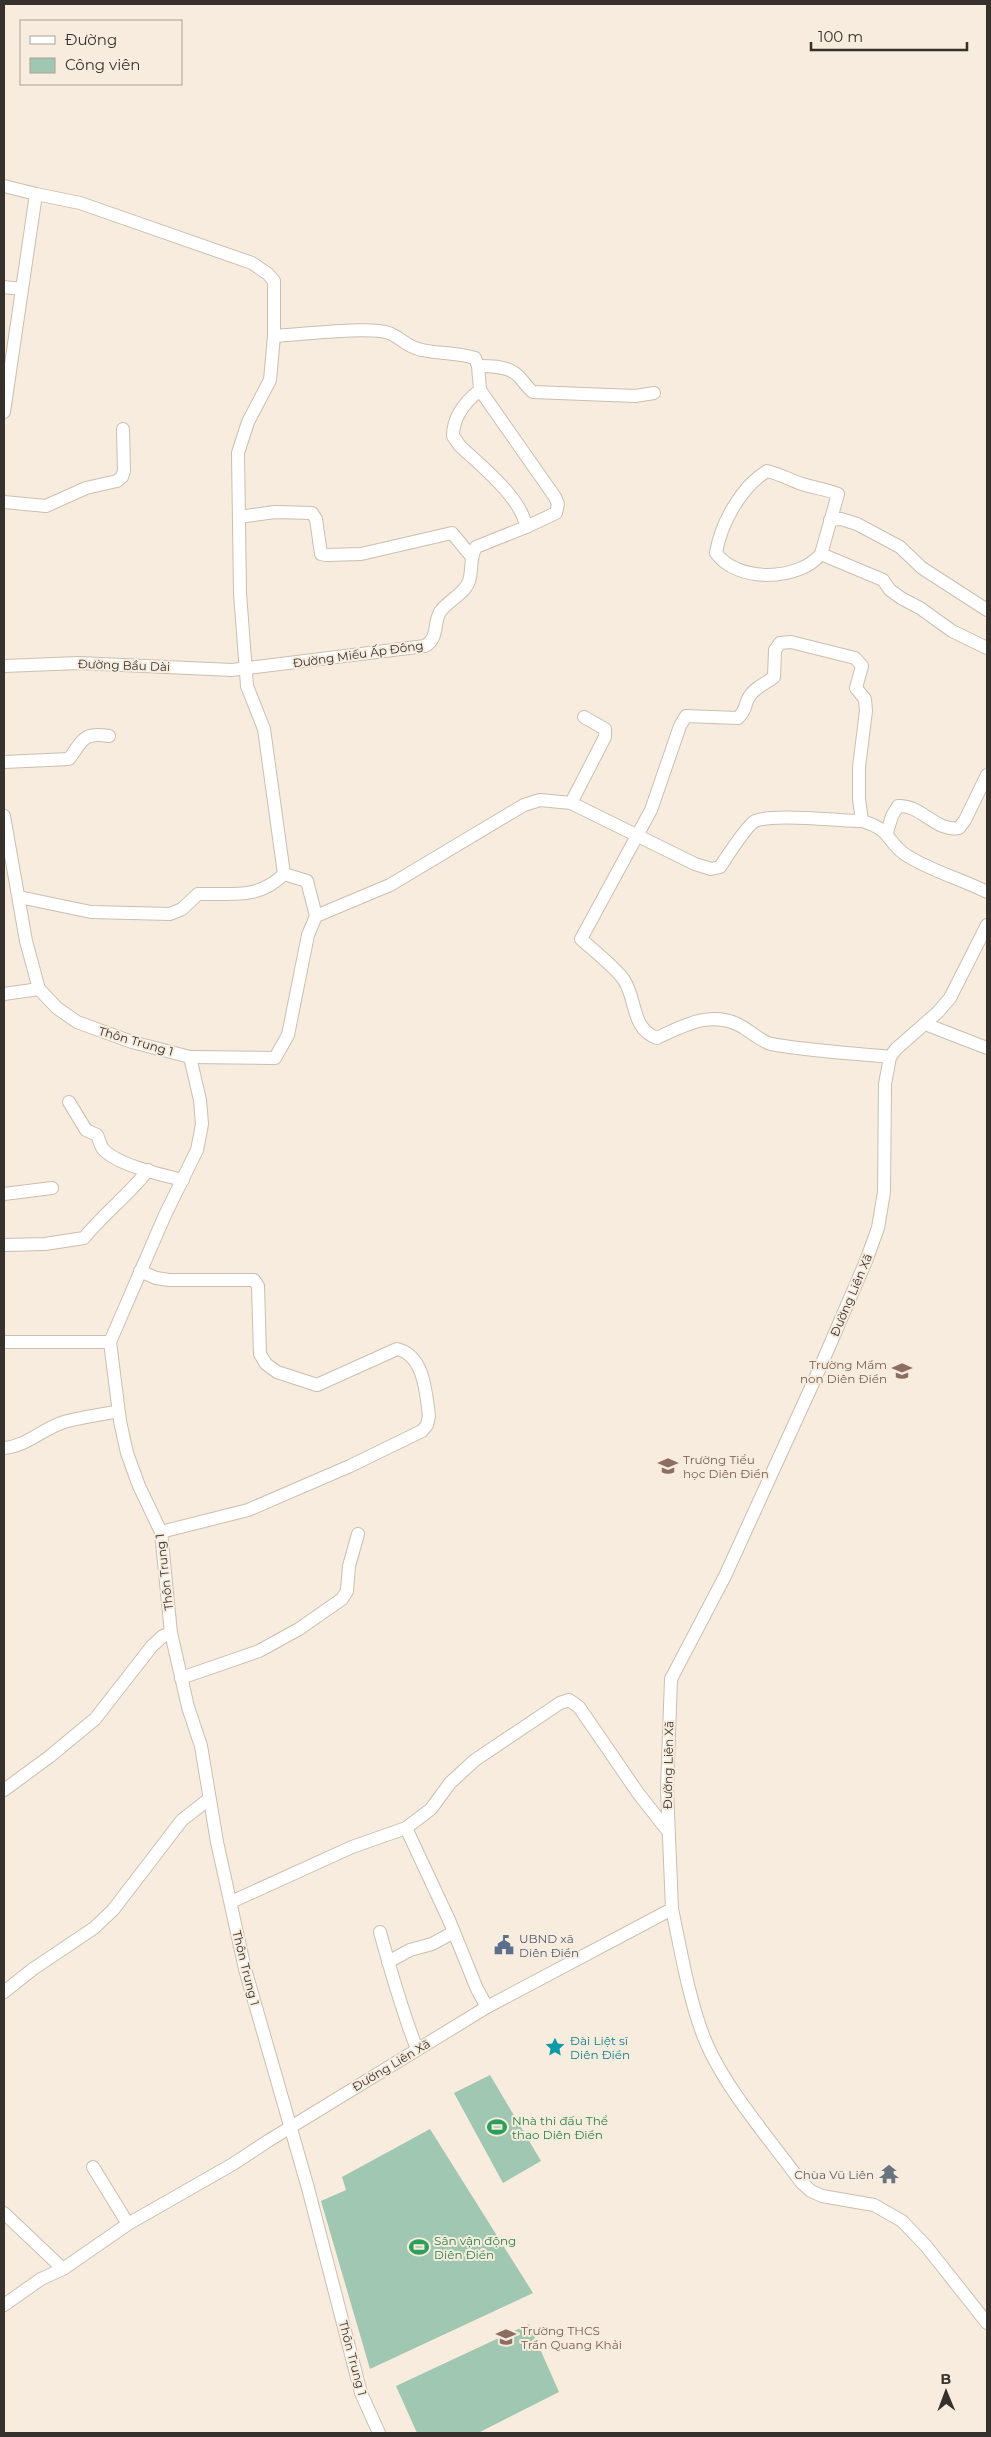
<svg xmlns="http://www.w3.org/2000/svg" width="991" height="2437" font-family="Montserrat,sans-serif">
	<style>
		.green { fill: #a0c7b1 }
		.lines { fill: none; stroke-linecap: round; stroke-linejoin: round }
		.minor-casing { stroke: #cabfb1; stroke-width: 14 }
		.minor { stroke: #fff; stroke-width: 12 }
		.labels { text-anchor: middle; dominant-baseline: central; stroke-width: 4; stroke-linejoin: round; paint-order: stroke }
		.street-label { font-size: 12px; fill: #36312c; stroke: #f7ecdd }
		.education-label { font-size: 12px; fill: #785e54; stroke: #f7ecdd; text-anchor: start }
		.service-label { font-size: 12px; fill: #4e5e75; stroke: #f7ecdd; text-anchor: start }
		.culture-label { font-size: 12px; fill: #0d838f; stroke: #f7ecdd; text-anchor: start }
		.leisure-label { font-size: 12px; fill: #27864d; stroke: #f7ecdd; text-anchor: start }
		.worship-label { font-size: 12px; fill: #5b616d; stroke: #f7ecdd; text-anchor: end }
	</style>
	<rect width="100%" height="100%" fill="#f7ecdd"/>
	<g class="green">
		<polygon points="490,2075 541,2161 503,2183 454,2093"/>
		<polygon points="430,2129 533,2293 370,2369 321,2201 346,2190 342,2177"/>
		<polygon points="529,2324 559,2392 478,2433 417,2433 396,2386"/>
	</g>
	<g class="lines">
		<defs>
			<g id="minor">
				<polyline points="4,186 36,194 4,412"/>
				<polyline points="36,194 80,203 252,263 268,274 274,281 274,336 270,380 248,422 238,453 240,593 247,686 264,729 284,874 307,881 316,916"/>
				<polyline points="4,287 22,289"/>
				<path d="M478 366C489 366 504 366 513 372 521 376 525 386 533 392L635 396 654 393"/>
				<polyline points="480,390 555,497 558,504 556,513 526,527"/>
				<polyline points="4,502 46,506 86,488 117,481 122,477 124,471 123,429"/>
				<polyline points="239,517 275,512 312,513 316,519 321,554 326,555 361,554 452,533 471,556"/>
				<polyline points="830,520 841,519 857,524 900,547 922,568 987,610"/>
				<path d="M821 554 838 494C826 489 814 488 802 484 790 480 780 474 767 471 741 487 721 523 716 553 737 583 799 581 821 554L883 580 890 590 901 598 920 608 952 631 987 648"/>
				<path d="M4 666 79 663 232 670 425 646C439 638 433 624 440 612 447 601 465 594 469 581 473 569 469 559 476 547L526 527C522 498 481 466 460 446L453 436C453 417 466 401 480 390L478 366 475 358C457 352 440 354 422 350 406 347 402 338 389 333 369 326 298 335 274 336"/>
				<path d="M4 762 69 759C83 740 83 732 109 736"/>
				<polyline points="571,803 605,737 605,729 584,717"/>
				<polyline points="4,816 26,941 39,989 57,1008 77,1022 132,1042 190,1057 200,1100 202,1124 200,1135 197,1150 165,1215 110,1342 120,1421 127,1453 139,1486 161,1532 171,1633 188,1707 201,1746 217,1842 245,1969 308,2188 361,2393 379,2433"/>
				<path d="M862 821 859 799V767L866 711 865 699 856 688 862 666 855 658 791 642 780 643 775 650 774 677C765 684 754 688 749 697 743 707 748 708 738 718L686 716 680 726 651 810 581 939C592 949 616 968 624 980 637 1000 631 1029 657 1038 684 1025 712 1010 741 1026 750 1031 760 1041 771 1044 810 1051 851 1053 890 1057"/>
				<path d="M887 832 892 816 898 806C921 804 935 832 959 828L965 820 987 775"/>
				<path d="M19 897 91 912 170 914 182 909 198 894C232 893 258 900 284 874"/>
				<polyline points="4,994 39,989"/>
				<polyline points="925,1024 987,1048"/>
				<path d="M190 1057 275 1058 288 1035 308 935 316 916 390 885 524 805 540 800 571 803 695 864 711 869 720 867C726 858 747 825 755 821 774 813 837 821 862 821 893 830 886 842 906 855 931 871 961 879 987 892"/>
				<path d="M69 1102 86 1130 97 1135C99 1139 100 1145 103 1149 117 1165 162 1175 183 1180"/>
				<polyline points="4,1194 52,1188"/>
				<path d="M4 1245 45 1244 84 1238C103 1214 129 1195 148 1170"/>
				<path d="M140 1271 156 1278 169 1280H254L258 1286 260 1354 266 1364 277 1372 317 1385 397 1349C424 1355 426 1392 429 1416L427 1425 422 1431 350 1466 248 1510 161 1532"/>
				<polyline points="4,1342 110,1342"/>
				<path d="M4 1448C27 1446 42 1429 64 1422 82 1417 101 1415 118 1411"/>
				<polyline points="181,1678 259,1651 299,1629 342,1599 347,1591 349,1566 358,1534"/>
				<polyline points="4,1790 49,1757 95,1719 152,1646 163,1636 171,1633"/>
				<polyline points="406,1828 449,1920 477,1989 487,2007"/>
				<polyline points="231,1902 352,1847 406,1828 431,1809 450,1783 475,1760 560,1703 569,1700 579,1707 638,1793 667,1830"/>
				<path d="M672 1909C681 1951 688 1995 703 2035 722 2085 769 2138 801 2182L811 2191 822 2196 874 2205 902 2221 926 2246 987 2323"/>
				<path d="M380 1932C391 1972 402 2011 417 2049"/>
				<polyline points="388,1962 410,1950 432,1944 454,1932"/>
				<polyline points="4,1992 33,1969 94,1928 113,1910 182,1820 209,1799"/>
				<polyline points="93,2167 128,2224"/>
				<polyline points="4,2213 63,2269"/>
				<polyline points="4,2305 41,2279 63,2269 128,2224 233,2164 268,2141 487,2007 672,1909 667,1789 671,1679 725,1576 819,1370 866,1261 878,1228 884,1192 885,1084 890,1057 896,1049 938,1012 950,998 987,925"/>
			</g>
		</defs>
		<use href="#minor" class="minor-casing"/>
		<use href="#minor" class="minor"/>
	</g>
	<defs>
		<symbol id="school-bare" viewBox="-9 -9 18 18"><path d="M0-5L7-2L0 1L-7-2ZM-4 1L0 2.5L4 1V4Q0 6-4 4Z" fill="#8d6e63" stroke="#f7ecdd" stroke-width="2.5" paint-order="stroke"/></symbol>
		<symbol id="civic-bare" viewBox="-9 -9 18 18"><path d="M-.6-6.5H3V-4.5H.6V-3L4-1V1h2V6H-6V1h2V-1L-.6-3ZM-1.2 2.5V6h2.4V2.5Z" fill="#5c6f8a" stroke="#f7ecdd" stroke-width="2.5" paint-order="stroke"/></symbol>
		<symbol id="sight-bare" viewBox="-9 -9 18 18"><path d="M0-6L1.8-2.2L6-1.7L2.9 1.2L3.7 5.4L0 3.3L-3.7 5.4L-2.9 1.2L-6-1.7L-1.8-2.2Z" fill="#0f9aa8" stroke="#f7ecdd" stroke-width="2.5" paint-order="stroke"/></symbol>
		<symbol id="stadium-bare" viewBox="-9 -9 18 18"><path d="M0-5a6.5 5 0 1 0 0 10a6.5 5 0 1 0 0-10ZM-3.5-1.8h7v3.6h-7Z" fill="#2e9e5b" stroke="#f7ecdd" stroke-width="2.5" paint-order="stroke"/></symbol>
		<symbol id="temple-bare" viewBox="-9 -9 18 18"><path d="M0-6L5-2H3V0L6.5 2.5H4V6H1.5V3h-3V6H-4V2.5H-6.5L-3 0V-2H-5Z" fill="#6b7280" stroke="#f7ecdd" stroke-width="2.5" paint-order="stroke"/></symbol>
	</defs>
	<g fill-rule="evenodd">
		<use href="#school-bare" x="888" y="1357" width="28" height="28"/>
		<use href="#school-bare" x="654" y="1452" width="28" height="28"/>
		<use href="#civic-bare" x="490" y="1931" width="28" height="28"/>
		<use href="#sight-bare" x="541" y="2033" width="28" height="28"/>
		<use href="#stadium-bare" x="483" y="2113" width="28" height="28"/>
		<use href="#temple-bare" x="875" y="2160" width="28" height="28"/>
		<use href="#stadium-bare" x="405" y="2233" width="28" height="28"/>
		<use href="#school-bare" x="492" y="2323" width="28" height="28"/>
	</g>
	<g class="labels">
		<g class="street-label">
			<text transform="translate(358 654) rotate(-8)">Đường Miếu Ấp Đông</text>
			<text transform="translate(124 665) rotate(2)">Đường Bầu Dài</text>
			<text transform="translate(136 1041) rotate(16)">Thôn Trung 1</text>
			<text transform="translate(851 1295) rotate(-67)">Đường Liên Xã</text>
			<text transform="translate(164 1572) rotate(-97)">Thôn Trung 1</text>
			<text transform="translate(668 1765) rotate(-89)">Đường Liên Xã</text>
			<text transform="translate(246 1968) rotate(76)">Thôn Trung 1</text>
			<text transform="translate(391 2065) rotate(-31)">Đường Liên Xã</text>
			<text transform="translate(353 2358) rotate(75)">Thôn Trung 1</text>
		</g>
		<g class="education-label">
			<text x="887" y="1364" text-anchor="end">Trường Mầm<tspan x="887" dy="14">non Diên Điền</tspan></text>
			<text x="683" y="1459">Trường Tiểu<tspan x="683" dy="14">học Diên Điền</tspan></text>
			<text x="521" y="2330">Trường THCS<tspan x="521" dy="14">Trần Quang Khải</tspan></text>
		</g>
		<g class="service-label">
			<text x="519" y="1938">UBND xã<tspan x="519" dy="14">Diên Điền</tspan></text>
		</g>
		<g class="culture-label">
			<text x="570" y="2040">Đài Liệt sĩ<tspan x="570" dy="14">Diên Điền</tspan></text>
		</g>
		<g class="leisure-label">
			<text x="512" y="2120">Nhà thi đấu Thể<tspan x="512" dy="14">thao Diên Điền</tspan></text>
			<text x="434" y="2240">Sân vận động<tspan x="434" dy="14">Diên Điền</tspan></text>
		</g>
		<g class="worship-label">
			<text x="874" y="2174">Chùa Vũ Liên</text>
		</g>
	</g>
	<rect width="991" height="2437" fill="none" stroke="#36312c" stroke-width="10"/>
	<rect x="20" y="20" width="162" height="65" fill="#f7ecdd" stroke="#aaa196"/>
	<rect x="30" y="36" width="25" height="8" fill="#ffffff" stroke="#aaa196"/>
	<text x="65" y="45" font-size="15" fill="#36312c">Đường</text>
	<rect x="30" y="58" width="25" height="15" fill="#a0c7b1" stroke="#aaa196"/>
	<text x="65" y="70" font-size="15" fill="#36312c">Công viên</text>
	<g transform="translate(946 2392) rotate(359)" stroke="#f7ecdd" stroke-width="4" paint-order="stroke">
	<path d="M0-4L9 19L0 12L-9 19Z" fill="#36312c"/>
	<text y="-8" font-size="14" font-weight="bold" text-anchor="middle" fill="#36312c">B</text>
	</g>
	<path d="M811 42v8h156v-8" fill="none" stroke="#36312c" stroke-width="2.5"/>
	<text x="818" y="42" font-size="15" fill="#36312c" stroke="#f7ecdd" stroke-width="4" paint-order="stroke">100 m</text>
</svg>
